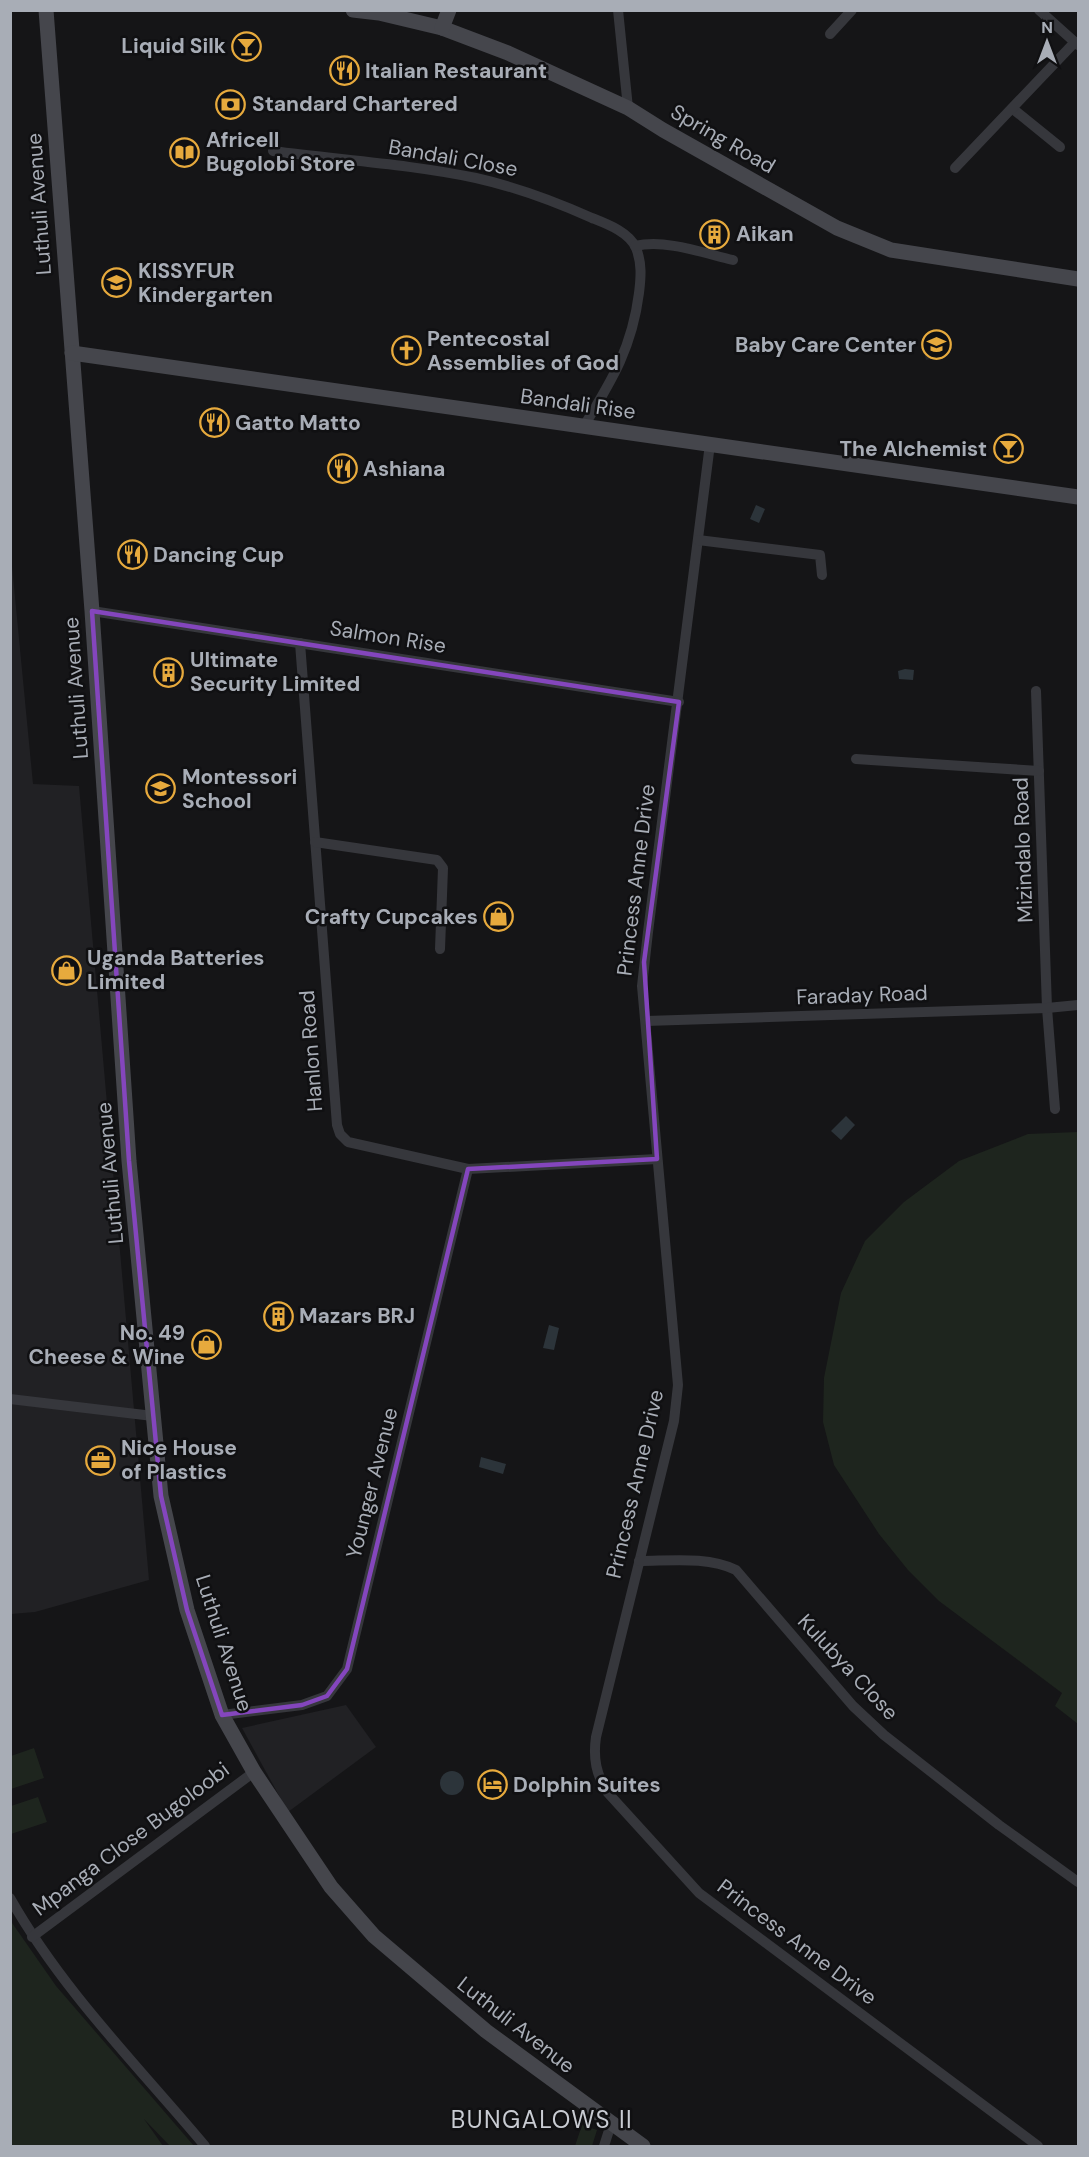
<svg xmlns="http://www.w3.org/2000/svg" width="1089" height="2157" font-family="'DM Sans',sans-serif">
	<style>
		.built { fill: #212124 }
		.green { fill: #1e251e }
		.water { fill: #2c343a }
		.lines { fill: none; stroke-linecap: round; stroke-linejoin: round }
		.street { stroke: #36373c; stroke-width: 10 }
		.secondary { stroke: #45464c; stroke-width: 15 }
		.marked { fill: none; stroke: #8446bd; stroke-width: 4.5; stroke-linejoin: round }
		.labels { text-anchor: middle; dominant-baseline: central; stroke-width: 5; stroke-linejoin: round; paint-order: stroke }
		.poi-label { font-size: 21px; font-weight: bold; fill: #a8adb6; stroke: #101012; text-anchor: start }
		.street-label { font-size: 21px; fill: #a8adb6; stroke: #101012 }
		.quarter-label { font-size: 24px; letter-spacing: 1.5px; fill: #c9ccd3; stroke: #101012 }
	</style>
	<rect width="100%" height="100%" fill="#151517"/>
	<g class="built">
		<polygon points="949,335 952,349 946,351 947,355 926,360 922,342"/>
		<polygon points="10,545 33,784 79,786 149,1580 35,1612 11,1614"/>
		<polygon points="346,1705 376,1747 288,1812 242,1728"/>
	</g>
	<g class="green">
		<polygon points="1078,1132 1078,1724 1055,1706 1062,1693 939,1601 908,1570 879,1534 834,1465 823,1422 824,1378 841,1293 865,1241 904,1202 959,1161 1028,1134"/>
		<polygon points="34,1748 44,1778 11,1789 11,1756"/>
		<polygon points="38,1797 47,1822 11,1834 11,1806"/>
		<polygon points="10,1920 56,1986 194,2146 170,2146 144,2119 163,2146 11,2146"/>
		<polygon points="582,2125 597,2130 592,2146 575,2146"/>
	</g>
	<g class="water">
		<polygon points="756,505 765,509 759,523 750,519"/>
		<polygon points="905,669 914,670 913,680 899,679 898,671"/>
		<polygon points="846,1116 855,1125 841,1140 831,1131"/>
		<polygon points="549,1325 559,1328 554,1350 543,1348"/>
		<polygon points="481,1457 506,1464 503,1474 479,1467"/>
		<circle cx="452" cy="1783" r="12"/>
	</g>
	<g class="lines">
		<g class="street">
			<polyline points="618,10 628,108"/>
			<polyline points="1039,10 1078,45"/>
			<polyline points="830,34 852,10"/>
			<polyline points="1013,109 1060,147"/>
			<path d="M273 151C340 160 409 164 476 178 516 187 554 201 592 218 607 224 629 232 636 248 642 263 641 277 639 293 632 348 612 380 584 426"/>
			<polyline points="955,168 1075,42"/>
			<path d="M635 246C666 239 703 253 733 260"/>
			<path d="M710 444 648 932 642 986 678 1385 674 1421 596 1737C593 1758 596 1775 608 1793L699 1893 1038 2146"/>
			<polyline points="698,540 820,555 822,575"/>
			<polyline points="92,611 679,702"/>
			<polyline points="300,643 337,1125 340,1134 348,1142 468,1169 657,1159"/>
			<polyline points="1036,691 1047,1008 1055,1109"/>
			<polyline points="856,759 1039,771"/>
			<polyline points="315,842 437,860 443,868 440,949"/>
			<polyline points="646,1021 1047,1008 1078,1005"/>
			<polyline points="10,1399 153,1416"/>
			<path d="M639 1561C670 1561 707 1556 736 1570L853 1706 884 1735 999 1825 1078 1882"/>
			<polyline points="222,1715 302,1705 327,1696 347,1669 468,1169"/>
			<path d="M10 1898C62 1990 138 2066 205 2146"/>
			<polyline points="32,1937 254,1772"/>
			<polyline points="604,2146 611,2124"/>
		</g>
		<g class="secondary">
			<polyline points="46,10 92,611 129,1161 161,1496 187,1610 222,1715 254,1772 331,1887 374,1936 486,2031 643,2146"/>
			<polyline points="353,10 379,13 442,28 508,53 628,108 663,130 837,228 891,250 1078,279"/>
			<polyline points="442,28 449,10"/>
			<polyline points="72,353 1078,497"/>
		</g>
	</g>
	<path class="marked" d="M92 611 679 702 644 962 657 1159 468 1169 347 1669 327 1696 302 1705 222 1715 187 1610 161 1496 129 1161Z"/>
	<defs>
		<symbol id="bar-ring" viewBox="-11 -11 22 22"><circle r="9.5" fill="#101012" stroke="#e7aa3d" stroke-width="1.5"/><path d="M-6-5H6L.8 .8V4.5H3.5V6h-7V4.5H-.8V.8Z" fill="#e7aa3d"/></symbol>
		<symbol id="restaurant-ring" viewBox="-11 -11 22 22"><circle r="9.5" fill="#101012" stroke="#e7aa3d" stroke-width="1.5"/><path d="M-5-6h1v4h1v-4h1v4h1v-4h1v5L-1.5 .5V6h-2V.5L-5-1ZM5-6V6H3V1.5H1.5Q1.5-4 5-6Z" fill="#e7aa3d"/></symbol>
		<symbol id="bank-ring" viewBox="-11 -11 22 22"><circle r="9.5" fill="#101012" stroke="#e7aa3d" stroke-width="1.5"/><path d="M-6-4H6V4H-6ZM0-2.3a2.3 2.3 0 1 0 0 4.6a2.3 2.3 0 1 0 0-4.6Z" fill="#e7aa3d"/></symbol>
		<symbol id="library-ring" viewBox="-11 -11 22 22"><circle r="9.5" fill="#101012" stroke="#e7aa3d" stroke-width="1.5"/><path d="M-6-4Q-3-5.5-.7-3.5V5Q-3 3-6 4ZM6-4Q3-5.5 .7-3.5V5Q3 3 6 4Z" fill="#e7aa3d"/></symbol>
		<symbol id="building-ring" viewBox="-11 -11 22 22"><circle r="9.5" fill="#101012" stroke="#e7aa3d" stroke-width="1.5"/><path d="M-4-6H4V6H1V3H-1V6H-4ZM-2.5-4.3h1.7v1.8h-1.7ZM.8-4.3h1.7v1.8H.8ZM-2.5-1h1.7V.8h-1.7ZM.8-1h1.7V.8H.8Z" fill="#e7aa3d"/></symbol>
		<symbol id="school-ring" viewBox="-11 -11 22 22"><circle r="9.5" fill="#101012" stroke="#e7aa3d" stroke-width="1.5"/><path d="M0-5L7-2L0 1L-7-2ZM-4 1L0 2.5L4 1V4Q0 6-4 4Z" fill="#e7aa3d"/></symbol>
		<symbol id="church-ring" viewBox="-11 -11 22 22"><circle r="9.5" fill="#101012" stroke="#e7aa3d" stroke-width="1.5"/><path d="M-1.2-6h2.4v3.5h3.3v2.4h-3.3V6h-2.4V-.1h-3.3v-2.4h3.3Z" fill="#e7aa3d"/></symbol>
		<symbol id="shop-ring" viewBox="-11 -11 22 22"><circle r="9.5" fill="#101012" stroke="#e7aa3d" stroke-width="1.5"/><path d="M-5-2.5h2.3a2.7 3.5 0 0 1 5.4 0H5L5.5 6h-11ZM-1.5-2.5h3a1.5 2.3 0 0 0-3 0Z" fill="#e7aa3d"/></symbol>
		<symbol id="office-ring" viewBox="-11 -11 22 22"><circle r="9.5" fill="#101012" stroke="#e7aa3d" stroke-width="1.5"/><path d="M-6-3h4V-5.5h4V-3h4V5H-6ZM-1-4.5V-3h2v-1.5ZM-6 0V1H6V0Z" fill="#e7aa3d"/></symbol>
		<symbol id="hotel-ring" viewBox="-11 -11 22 22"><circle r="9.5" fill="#101012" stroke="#e7aa3d" stroke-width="1.5"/><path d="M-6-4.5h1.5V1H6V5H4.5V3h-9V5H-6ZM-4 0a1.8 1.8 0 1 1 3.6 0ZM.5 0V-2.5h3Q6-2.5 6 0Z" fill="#e7aa3d"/></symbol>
	</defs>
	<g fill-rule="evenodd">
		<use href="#bar-ring" x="230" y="30" width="33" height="33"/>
		<use href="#restaurant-ring" x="328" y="54" width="33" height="33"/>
		<use href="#bank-ring" x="214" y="88" width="33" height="33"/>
		<use href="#library-ring" x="168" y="136" width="33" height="33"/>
		<use href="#building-ring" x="698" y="218" width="33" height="33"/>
		<use href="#school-ring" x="100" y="266" width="33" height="33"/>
		<use href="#school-ring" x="920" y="328" width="33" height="33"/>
		<use href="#church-ring" x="390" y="334" width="33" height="33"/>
		<use href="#restaurant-ring" x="198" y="406" width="33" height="33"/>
		<use href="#bar-ring" x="992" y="432" width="33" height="33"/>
		<use href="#restaurant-ring" x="326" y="452" width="33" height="33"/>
		<use href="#restaurant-ring" x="116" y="538" width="33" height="33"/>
		<use href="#building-ring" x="152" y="656" width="33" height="33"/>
		<use href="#school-ring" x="144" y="772" width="33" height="33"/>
		<use href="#shop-ring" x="482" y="900" width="33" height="33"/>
		<use href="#shop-ring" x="50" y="954" width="33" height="33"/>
		<use href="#building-ring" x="262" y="1300" width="33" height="33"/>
		<use href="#shop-ring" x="190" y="1328" width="33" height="33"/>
		<use href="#office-ring" x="84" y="1444" width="33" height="33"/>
		<use href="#hotel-ring" x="476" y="1768" width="33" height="33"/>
	</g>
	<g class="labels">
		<g class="poi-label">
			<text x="226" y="46" text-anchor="end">Liquid Silk</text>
			<text x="365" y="71">Italian Restaurant</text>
			<text x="252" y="104">Standard Chartered</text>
			<text x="206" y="140">Africell<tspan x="206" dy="24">Bugolobi Store</tspan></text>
			<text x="736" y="234">Aikan</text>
			<text x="138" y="271">KISSYFUR<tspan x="138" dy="24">Kindergarten</tspan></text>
			<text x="427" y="339">Pentecostal<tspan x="427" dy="24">Assemblies of God</tspan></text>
			<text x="916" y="345" text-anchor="end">Baby Care Center</text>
			<text x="235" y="423">Gatto Matto</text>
			<text x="987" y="449" text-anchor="end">The Alchemist</text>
			<text x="363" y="469">Ashiana</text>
			<text x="153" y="555">Dancing Cup</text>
			<text x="190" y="660">Ultimate<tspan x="190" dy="24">Security Limited</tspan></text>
			<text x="182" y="777">Montessori<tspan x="182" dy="24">School</tspan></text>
			<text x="478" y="917" text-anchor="end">Crafty Cupcakes</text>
			<text x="87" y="958">Uganda Batteries<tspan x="87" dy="24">Limited</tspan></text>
			<text x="299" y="1316">Mazars BRJ</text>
			<text x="185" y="1333" text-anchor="end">No. 49<tspan x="185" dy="24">Cheese &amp; Wine</tspan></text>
			<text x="121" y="1448">Nice House<tspan x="121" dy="24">of Plastics</tspan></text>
			<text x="513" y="1785">Dolphin Suites</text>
		</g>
		<g class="street-label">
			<text transform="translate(723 139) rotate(30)">Spring Road</text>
			<text transform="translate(453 158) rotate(10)">Bandali Close</text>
			<text transform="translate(39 204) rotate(-94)">Luthuli Avenue</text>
			<text transform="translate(578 404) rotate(8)">Bandali Rise</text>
			<text transform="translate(388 637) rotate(9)">Salmon Rise</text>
			<text transform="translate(76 688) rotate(-94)">Luthuli Avenue</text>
			<text transform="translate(1023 850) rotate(-92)">Mizindalo Road</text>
			<text transform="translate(636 880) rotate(-83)">Princess Anne Drive</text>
			<text transform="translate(862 995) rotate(-2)">Faraday Road</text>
			<text transform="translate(311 1051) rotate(-94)">Hanlon Road</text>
			<text transform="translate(110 1173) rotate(-95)">Luthuli Avenue</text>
			<text transform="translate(372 1483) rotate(-76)">Younger Avenue</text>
			<text transform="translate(635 1484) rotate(-77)">Princess Anne Drive</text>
			<text transform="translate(224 1643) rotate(72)">Luthuli Avenue</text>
			<text transform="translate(848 1667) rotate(47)">Kulubya Close</text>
			<text transform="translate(131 1839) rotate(-37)">Mpanga Close Bugoloobi</text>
			<text transform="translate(797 1942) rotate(37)">Princess Anne Drive</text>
			<text transform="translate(516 2025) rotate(38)">Luthuli Avenue</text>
		</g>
		<g class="quarter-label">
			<text x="542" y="2119">BUNGALOWS II</text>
		</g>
	</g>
	<rect width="1089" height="2157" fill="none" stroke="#a8adb6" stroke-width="24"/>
	<g transform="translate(1047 42)" stroke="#101012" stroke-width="4.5" paint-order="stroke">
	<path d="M0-4.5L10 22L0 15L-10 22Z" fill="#a8adb6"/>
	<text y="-9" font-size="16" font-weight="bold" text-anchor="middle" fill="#a8adb6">N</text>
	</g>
</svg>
